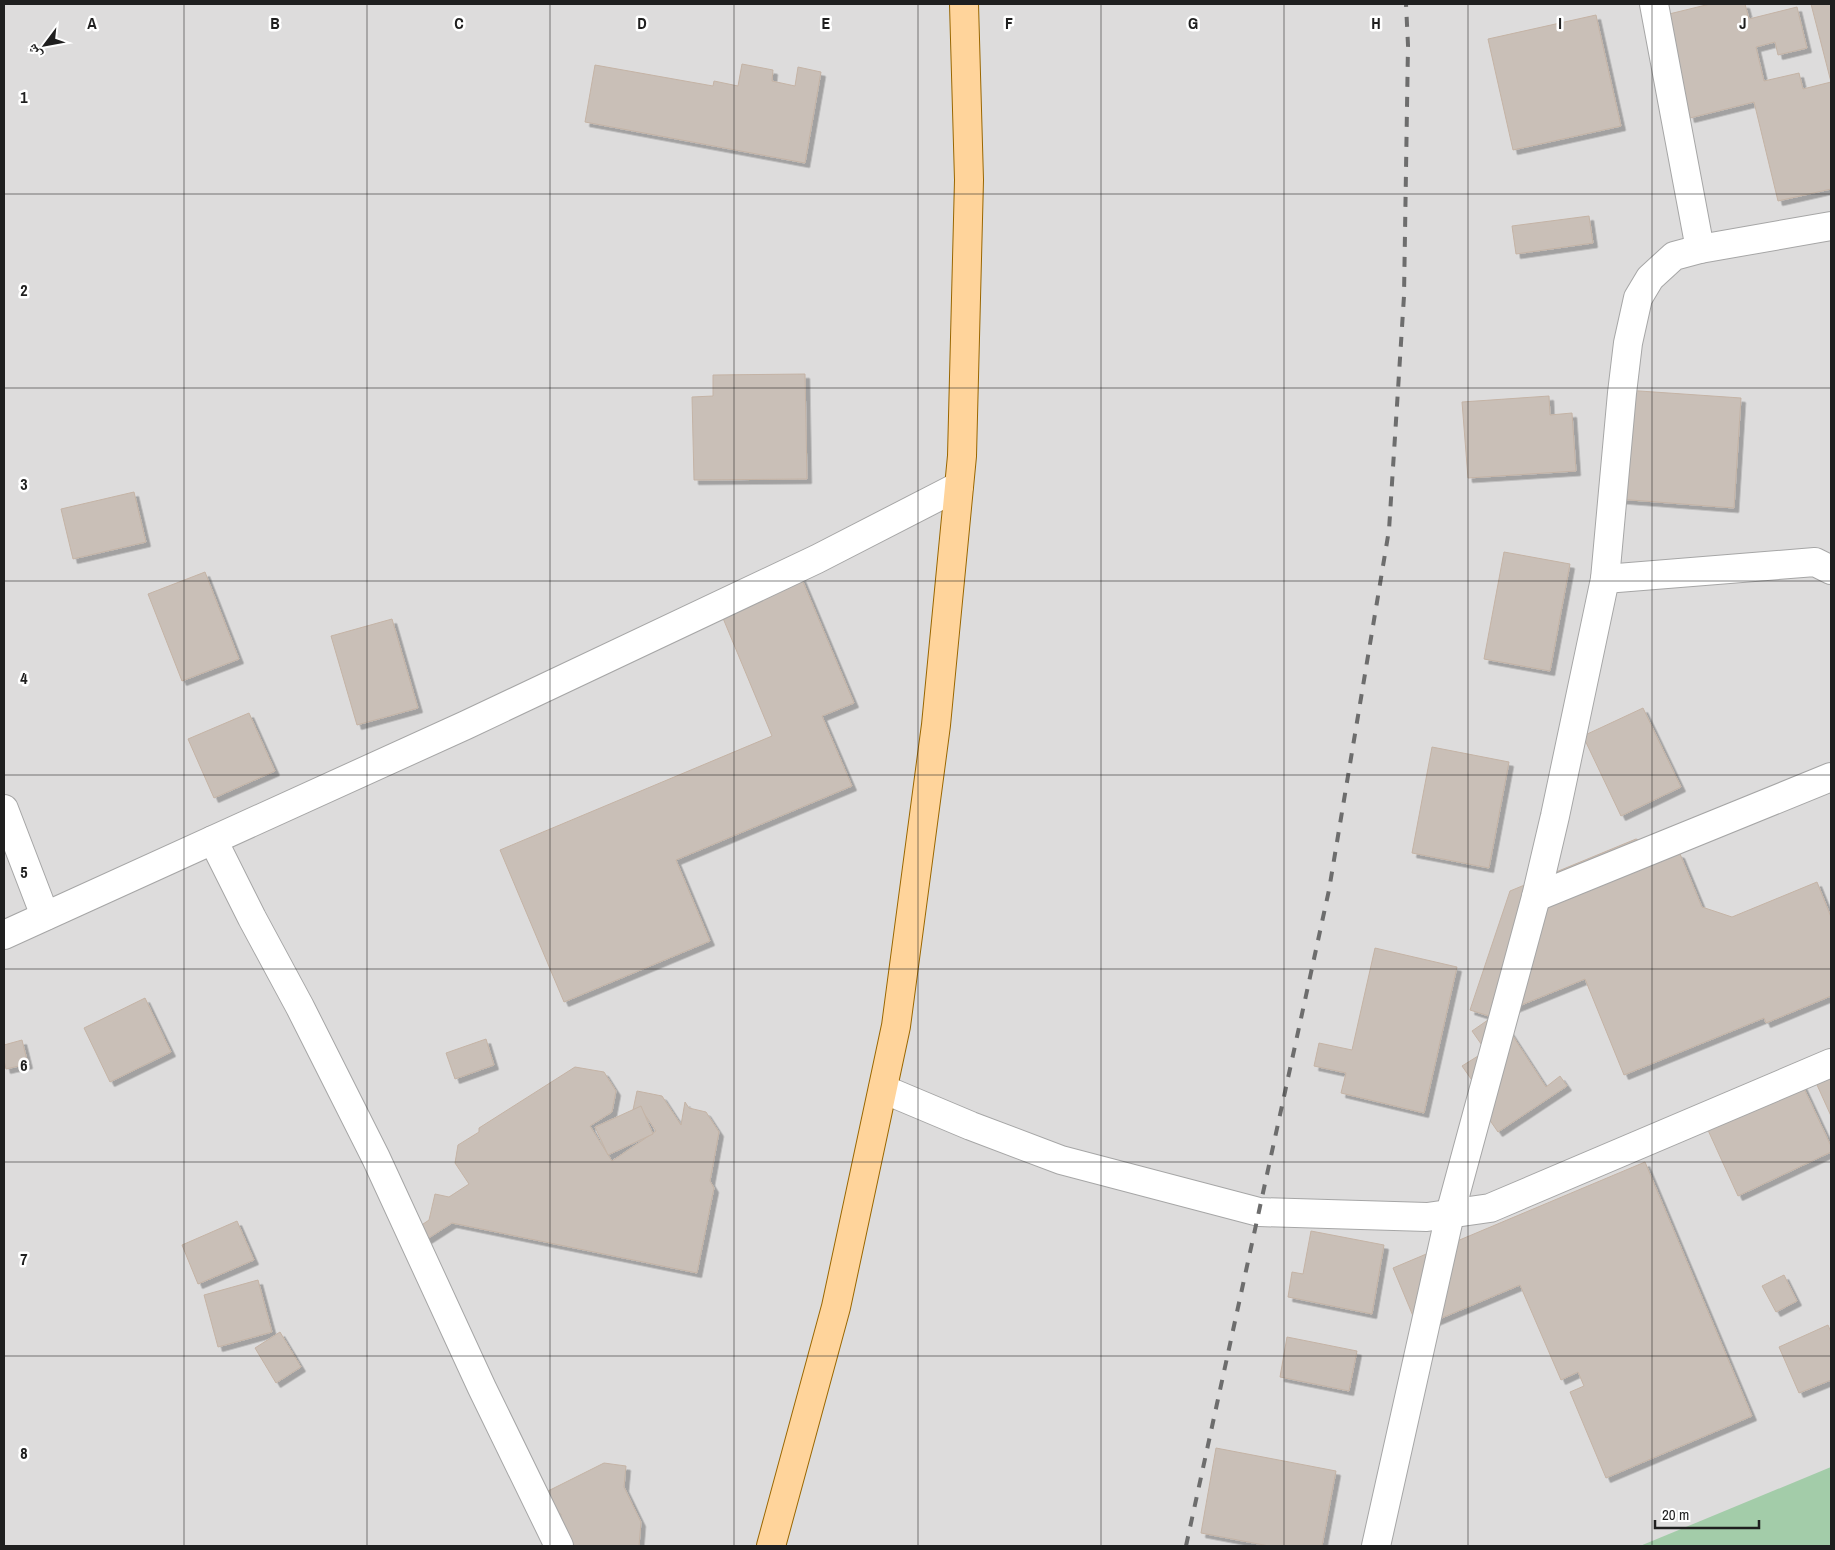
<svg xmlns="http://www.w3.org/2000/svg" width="1835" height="1550" font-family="'Archivo Narrow','Noto Naskh Arabic',sans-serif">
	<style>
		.residential { fill: #dddcdc }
		.cemetery { fill: #a3cca9 }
		.building { fill: #c9bfb7; stroke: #c4b3a5; filter: url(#shadow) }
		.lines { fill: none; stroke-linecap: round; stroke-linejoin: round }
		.minor-casing { stroke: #a6a6a6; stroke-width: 30 }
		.major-casing { stroke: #9a6700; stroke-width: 30 }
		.minor { stroke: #fff; stroke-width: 28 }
		.major { stroke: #ffd49b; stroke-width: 28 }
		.rail { stroke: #6d6d6d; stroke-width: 4; stroke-dasharray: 10 10; stroke-linecap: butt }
		.grid { fill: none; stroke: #1f1f1f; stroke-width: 1; stroke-opacity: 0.55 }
		.grid-label { font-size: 16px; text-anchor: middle; font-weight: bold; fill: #1f1f1f; stroke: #fff; stroke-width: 5; stroke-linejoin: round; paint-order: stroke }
	</style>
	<defs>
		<filter id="shadow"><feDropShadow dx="4.5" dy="4.5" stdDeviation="0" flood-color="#0004"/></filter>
	</defs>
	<rect width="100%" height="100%" fill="#f1ede4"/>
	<rect class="residential" x="4" y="4" width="1827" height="1542"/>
	<polygon class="cemetery" points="1831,1467 1831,1546 1640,1546"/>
	<g class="building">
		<polygon points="1710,4 1745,4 1749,19 1797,7 1807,48 1778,55 1775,42 1756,47 1764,81 1799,73 1803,89 1831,82 1811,4 1831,4 1831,189 1778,201 1754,102 1690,118 1665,15"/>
		<polygon points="1596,15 1621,126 1513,150 1488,39"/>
		<polygon points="742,64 773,70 772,81 795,86 798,67 821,72 805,163 585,122 595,65 713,86 714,81 738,86"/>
		<polygon points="1589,216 1593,243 1516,254 1512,226"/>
		<polygon points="805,374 807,479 694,480 692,397 713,396 713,375"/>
		<polygon points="1625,390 1741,398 1734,508 1618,499"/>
		<polygon points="1549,396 1550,415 1572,413 1576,471 1468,478 1462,402"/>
		<polygon points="134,492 146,542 73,559 61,509"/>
		<polygon points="1504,552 1570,564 1550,671 1484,659"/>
		<polygon points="205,572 239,659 182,681 148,594"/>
		<polygon points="801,577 854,703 822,716 852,786 676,860 710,941 564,1002 500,850 772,736 720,611"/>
		<polygon points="392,619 418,708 357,725 331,636"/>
		<polygon points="1643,708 1681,787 1621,816 1583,736"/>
		<polygon points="249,713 275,771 214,798 188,739"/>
		<polygon points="1432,747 1509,762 1489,868 1412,853"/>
		<polygon points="1636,839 1680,854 1702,907 1732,917 1817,882 1831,917 1831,996 1766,1023 1764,1018 1624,1075 1585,979 1492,1017 1470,1010 1510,891"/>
		<polygon points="1375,948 1457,967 1424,1113 1341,1093 1346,1073 1314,1066 1319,1043 1352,1050"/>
		<polygon points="145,998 171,1052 110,1082 84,1028"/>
		<polygon points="1498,1013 1546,1087 1560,1076 1567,1086 1498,1132 1469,1090 1476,1086 1462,1066 1486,1051 1472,1031"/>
		<polygon points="486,1039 494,1065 455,1079 446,1053"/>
		<polygon points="22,1040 28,1064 6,1069 4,1061 4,1045"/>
		<polygon points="575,1067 604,1072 616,1091 612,1112 590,1126 612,1161 656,1131 643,1112 633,1110 637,1091 662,1096 681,1125 685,1102 689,1108 706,1112 719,1132 710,1181 714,1188 697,1273 452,1223 424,1241 404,1237 429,1220 435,1194 449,1197 469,1184 455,1163 458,1145 479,1132 479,1128"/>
		<polygon points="1831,1068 1831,1116 1813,1076"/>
		<polygon points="1802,1084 1831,1146 1831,1152 1738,1196 1707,1128"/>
		<polygon points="641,1106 653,1134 608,1155 595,1127"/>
		<polygon points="1645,1162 1752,1416 1606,1478 1570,1392 1584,1386 1578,1372 1561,1380 1520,1285 1418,1328 1393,1268"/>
		<polygon points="237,1221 254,1260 198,1284 182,1245"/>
		<polygon points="1311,1231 1384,1245 1372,1314 1288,1297 1292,1272 1303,1274"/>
		<polygon points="1784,1275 1797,1301 1776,1312 1762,1286"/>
		<polygon points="258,1280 272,1332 218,1347 204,1295"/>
		<polygon points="1828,1325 1831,1332 1831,1380 1799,1393 1779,1347"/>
		<polygon points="280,1332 301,1367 276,1383 255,1348"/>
		<polygon points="1287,1337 1357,1351 1349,1391 1280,1377"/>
		<polygon points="1216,1448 1336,1471 1322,1546 1269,1546 1201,1533"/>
		<polygon points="604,1463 626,1466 624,1487 641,1522 639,1546 558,1546 561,1514 538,1511 546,1492"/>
	</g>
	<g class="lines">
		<defs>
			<g id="minor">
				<polyline points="1654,4 1700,249"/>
				<polyline points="1605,579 1815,562 1831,570"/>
				<polyline points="4,809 45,916"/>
				<polyline points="213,840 252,918 300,1007 376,1158 482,1388 559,1546"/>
				<polyline points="1536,897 1831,777"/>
				<polyline points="4,935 466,725 817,559 959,486"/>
				<polyline points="883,1089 971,1126 1061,1160 1259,1212 1427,1217 1490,1208 1831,1063"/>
				<polyline points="1376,1546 1450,1214 1536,897 1555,816 1605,579 1622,393 1628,343 1638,298 1650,278 1674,256 1700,249 1831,226"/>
			</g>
			<polyline id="major" points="771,1546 836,1307 896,1026 936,725 962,456 969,180 964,4"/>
		</defs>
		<use href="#minor" class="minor-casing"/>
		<use href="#major" class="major-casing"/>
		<use href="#minor" class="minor"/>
		<use href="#major" class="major"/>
		<polyline class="rail" points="1186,1546 1329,890 1389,530 1404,296 1408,45 1406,4"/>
	</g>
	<path class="grid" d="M184 4V1546M367 4V1546M550 4V1546M734 4V1546M918 4V1546M1101 4V1546M1284 4V1546M1468 4V1546M1652 4V1546M4 194H1831M4 388H1831M4 581H1831M4 775H1831M4 969H1831M4 1162H1831M4 1356H1831"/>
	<g class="grid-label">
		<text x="92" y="29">A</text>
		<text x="275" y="29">B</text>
		<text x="459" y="29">C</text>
		<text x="642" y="29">D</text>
		<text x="826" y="29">E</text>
		<text x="1009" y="29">F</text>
		<text x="1193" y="29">G</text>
		<text x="1376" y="29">H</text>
		<text x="1560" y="29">I</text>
		<text x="1743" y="29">J</text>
		<text x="24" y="103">1</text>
		<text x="24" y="296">2</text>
		<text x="24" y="490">3</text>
		<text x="24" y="684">4</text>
		<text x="24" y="878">5</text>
		<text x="24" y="1071">6</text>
		<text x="24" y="1265">7</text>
		<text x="24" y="1459">8</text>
	</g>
	<rect width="1835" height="1550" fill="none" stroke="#1f1f1f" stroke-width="10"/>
	<g transform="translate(45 45) rotate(238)" stroke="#ffffff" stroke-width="4" paint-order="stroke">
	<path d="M0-4L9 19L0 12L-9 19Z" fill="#1f1f1f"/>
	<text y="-8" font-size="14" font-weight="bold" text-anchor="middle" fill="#1f1f1f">ش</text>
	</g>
	<path d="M1655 1520v8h104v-8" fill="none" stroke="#1f1f1f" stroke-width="2.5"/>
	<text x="1662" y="1520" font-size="15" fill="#1f1f1f" stroke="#ffffff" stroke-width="4" paint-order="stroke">20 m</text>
</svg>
